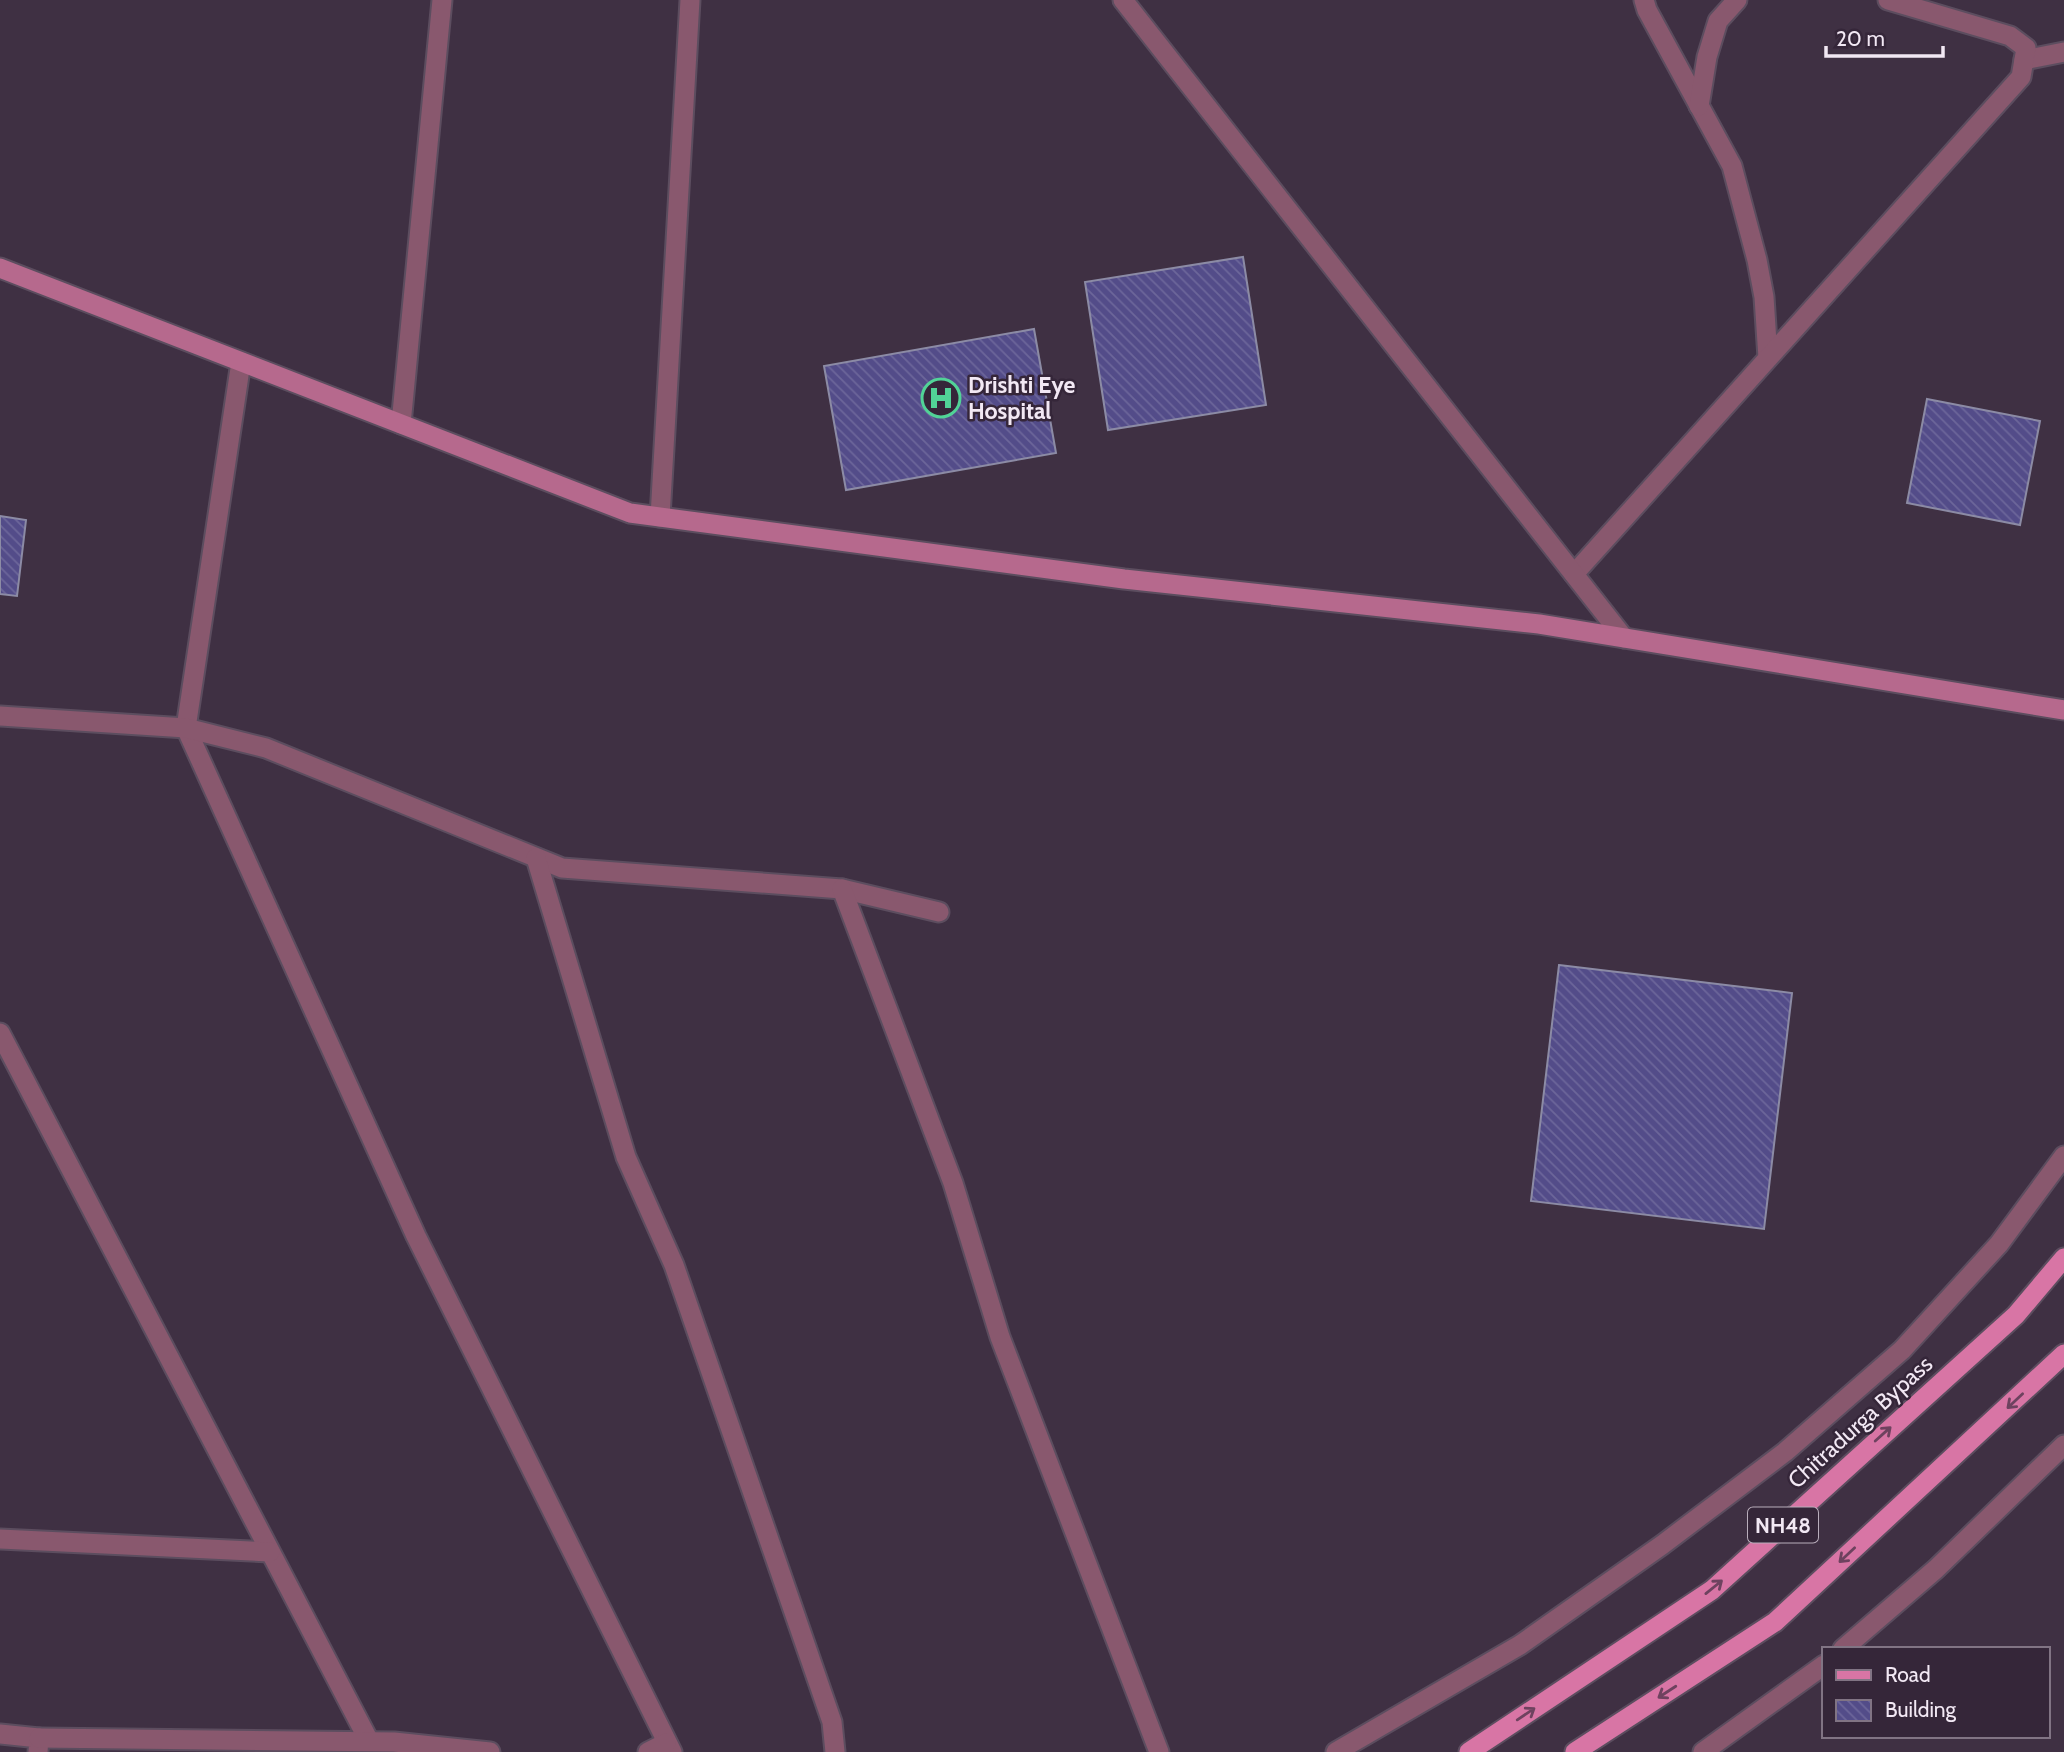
<svg xmlns="http://www.w3.org/2000/svg" width="2064" height="1752" font-family="Cabin,sans-serif">
	<style>
		.building { fill: url(#building-back-hatch); stroke: #8c8ba5; stroke-width: 2 }
		.lines { fill: none; stroke-linecap: round; stroke-linejoin: round }
		.service-casing { stroke: #5c4d5f; stroke-width: 23 }
		.minor-casing { stroke: #5c4d5f; stroke-width: 23 }
		.tertiary-casing { stroke: #5c4d5f; stroke-width: 23 }
		.secondary-casing { stroke: #5c4d5f; stroke-width: 23 }
		.primary-casing { stroke: #5c4d5f; stroke-width: 23 }
		.service { stroke: #89586e; stroke-width: 19 }
		.minor { stroke: #89586e; stroke-width: 19 }
		.tertiary { stroke: #89586e; stroke-width: 19 }
		.secondary { stroke: #b6698d; stroke-width: 19 }
		.primary { stroke: #d875a5; stroke-width: 19 }
		.oneway { stroke: #6e425f }
		.labels { text-anchor: middle; dominant-baseline: central; stroke-width: 5; stroke-linejoin: round; paint-order: stroke }
		.shield { fill: #352639; stroke: #b9aebc; stroke-width: 2 }
		.shield-label { font-size: 21px; font-weight: bold; fill: #f2e8f4 }
		.poi-label { font-size: 23px; font-weight: bold; fill: #f2e8f4; stroke: #352639; text-anchor: start }
		.street-label { font-size: 23px; fill: #f2e8f4; stroke: #352639 }
	</style>
	<defs>
		<pattern id="building-back-hatch" width="6" height="6" patternUnits="userSpaceOnUse" patternTransform="scale(1.75)"><rect width="6" height="6" fill="#534c89"/><path d="M-1 5l2 2M0 0l6 6M5-1l2 2" fill="none" stroke="#6c669a"/></pattern>
	</defs>
	<rect width="100%" height="100%" fill="#3f3043"/>
	<g class="building">
		<polygon points="1243,257 1266,405 1108,430 1085,282"/>
		<polygon points="1034,329 1056,453 846,490 824,366"/>
		<polygon points="1927,399 2040,421 2020,525 1907,503"/>
		<polygon points="0,516 26,520 17,596 0,594"/>
		<polygon points="1559,965 1792,993 1764,1229 1531,1201"/>
	</g>
	<g class="lines">
		<defs>
			<g id="service">
				<polyline points="1644,0 1647,10 1732,166 1757,260 1764,297 1768,358"/>
				<polyline points="2024,60 2064,52"/>
				<polyline points="1699,106 1707,57 1718,21 1737,0"/>
				<polyline points="1574,574 2021,77 2026,48 2010,36 1888,0"/>
			</g>
			<g id="minor">
				<polyline points="241,362 186,728 416,1236 672,1752"/>
				<polyline points="401,424 442,0"/>
				<polyline points="660,517 690,0"/>
				<polyline points="0,716 186,728 266,748 562,868 842,889 939,912"/>
				<polyline points="536,858 626,1157 674,1265 832,1722 835,1752"/>
				<polyline points="842,889 953,1183 1000,1337 1159,1752"/>
				<polyline points="0,1033 369,1741"/>
				<polyline points="0,1539 270,1552"/>
				<polyline points="1843,1649 1936,1569 2064,1445"/>
				<polyline points="0,1734 39,1738 38,1752"/>
				<polyline points="39,1738 394,1742 490,1752"/>
				<polyline points="648,1752 666,1743"/>
				<polyline points="1336,1752 1520,1645 1662,1545 1785,1452 1902,1350 1999,1244 2064,1156"/>
				<polyline points="1703,1752 1824,1665"/>
			</g>
			<polyline id="tertiary" points="1123,0 1624,638"/>
			<polyline id="secondary" points="0,268 630,513 1124,579 1539,624 2064,710"/>
			<g id="primary">
				<polyline points="1469,1752 1712,1590 2016,1315 2064,1258"/>
				<polyline points="1575,1752 1775,1622 2064,1354"/>
			</g>
		</defs>
		<use href="#service" class="service-casing"/>
		<use href="#minor" class="minor-casing"/>
		<use href="#tertiary" class="tertiary-casing"/>
		<use href="#secondary" class="secondary-casing"/>
		<use href="#primary" class="primary-casing"/>
		<use href="#service" class="service"/>
		<use href="#minor" class="minor"/>
		<use href="#tertiary" class="tertiary"/>
		<use href="#secondary" class="secondary"/>
		<use href="#primary" class="primary"/>
	</g>
	<defs><path id="oneway-shaft" d="M-6 0H5M1.5-3L5.5 0L1.5 3" fill="none" stroke-width="1.6" stroke-linecap="round" stroke-linejoin="round" transform="scale(1.75)"/></defs>
	<g class="oneway">
		<use href="#oneway-shaft" transform="translate(2015 1401) rotate(137)"/>
		<use href="#oneway-shaft" transform="translate(1883 1434) rotate(-42)"/>
		<use href="#oneway-shaft" transform="translate(1847 1555) rotate(137)"/>
		<use href="#oneway-shaft" transform="translate(1714 1587) rotate(-39)"/>
		<use href="#oneway-shaft" transform="translate(1667 1692) rotate(147)"/>
		<use href="#oneway-shaft" transform="translate(1526 1714) rotate(-34)"/>
	</g>
	<defs>
		<symbol id="hospital-ring" viewBox="-11 -11 22 22"><circle r="9.5" fill="#352639" stroke="#51d397" stroke-width="1.5"/><path d="M-5-5h3v3.5h4V-5h3V5h-3V1.5h-4V5h-3Z" fill="#51d397"/></symbol>
	</defs>
	<g fill-rule="evenodd">
		<use href="#hospital-ring" x="919" y="376" width="44" height="44"/>
	</g>
	<g class="labels">
		<rect class="shield" x="1748" y="1507.5" width="70" height="35" rx="5"/>
		<g class="shield-label">
			<text x="1783" y="1525">NH48</text>
		</g>
		<g class="poi-label">
			<text x="968" y="385">Drishti Eye<tspan x="968" dy="26">Hospital</tspan></text>
		</g>
		<g class="street-label">
			<text transform="translate(1860 1422) rotate(-42)">Chitradurga Bypass</text>
		</g>
	</g>
	<rect x="1822" y="1647" width="228" height="91" fill="#352639" stroke="#817484" stroke-width="2"/>
	<rect x="1836" y="1670" width="35" height="10" fill="#d875a5" stroke="#817484" stroke-width="2"/>
	<text x="1885" y="1682" font-size="21" fill="#f2e8f4">Road</text>
	<rect x="1836" y="1700" width="35" height="21" fill="url(#building-back-hatch)" stroke="#817484" stroke-width="2"/>
	<text x="1885" y="1717" font-size="21" fill="#f2e8f4">Building</text>
	<path d="M1826 46v10h117v-10" fill="none" stroke="#f2e8f4" stroke-width="3.5"/>
	<text x="1836" y="46" font-size="21" fill="#f2e8f4" stroke="#352639" stroke-width="5" paint-order="stroke">20 m</text>
</svg>
